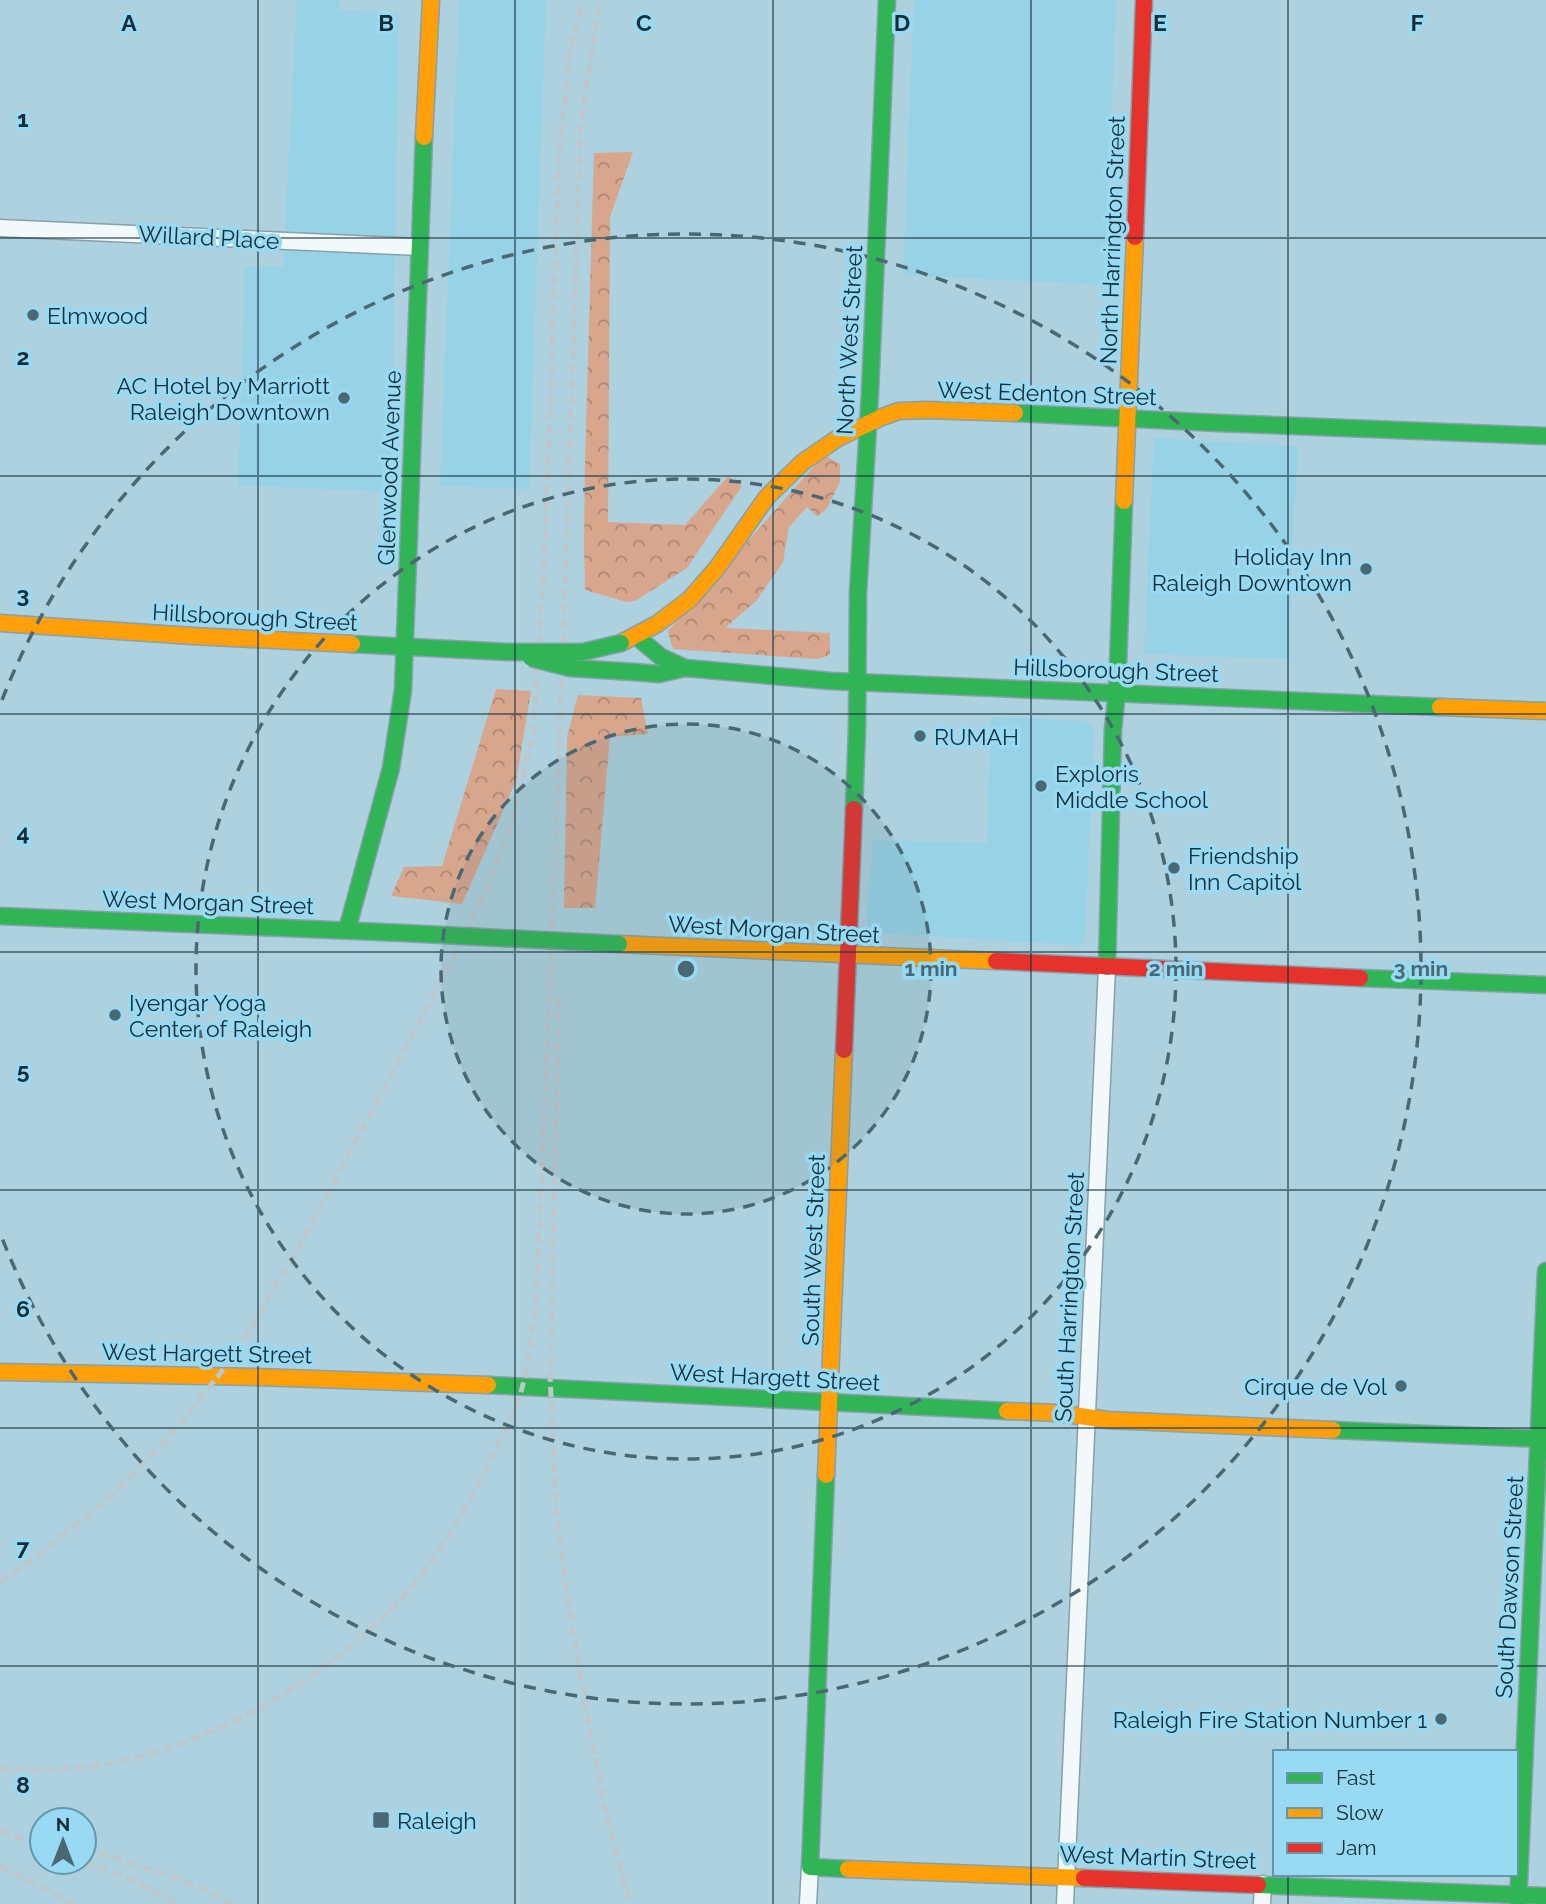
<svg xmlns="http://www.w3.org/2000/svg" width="1546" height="1904" font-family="Raleway,sans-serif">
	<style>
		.built { fill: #98d2e7 }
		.forest { fill: url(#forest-crowns) }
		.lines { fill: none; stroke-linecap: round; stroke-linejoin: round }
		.street-casing { stroke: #85a1ab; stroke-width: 19 }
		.fast-casing { stroke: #85a1ab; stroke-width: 19 }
		.slow-casing { stroke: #85a1ab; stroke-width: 19 }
		.jam-casing { stroke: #85a1ab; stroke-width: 19 }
		.street { stroke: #f3f8fa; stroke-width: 16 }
		.fast { stroke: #30b455; stroke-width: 16 }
		.slow { stroke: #ff9f0a; stroke-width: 16 }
		.jam { stroke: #e5322d; stroke-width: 16 }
		.rail { stroke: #bdc8cc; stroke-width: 5; stroke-dasharray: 10 5; stroke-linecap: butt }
		.fast-bridge-casing { stroke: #85a1ab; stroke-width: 19; stroke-linecap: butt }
		.fast-bridge { stroke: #30b455; stroke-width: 16 }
		.grid { fill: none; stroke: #142f39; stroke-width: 2; stroke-opacity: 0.55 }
		.ring { fill: none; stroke: #4a6873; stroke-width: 3.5; stroke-dasharray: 12 9 }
		.poi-dot { fill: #4a6873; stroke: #98daf3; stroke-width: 2.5 }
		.labels { text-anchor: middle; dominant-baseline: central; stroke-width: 7; stroke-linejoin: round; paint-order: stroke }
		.street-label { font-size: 23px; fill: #142f39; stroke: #98daf3 }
		.poi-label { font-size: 23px; fill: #142f39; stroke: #98daf3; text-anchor: start }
		.grid-label { font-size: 23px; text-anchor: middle; font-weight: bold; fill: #142f39; stroke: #98daf3; stroke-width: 7; stroke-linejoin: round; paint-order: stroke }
		.centre { fill: #4a6873; stroke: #98daf3; stroke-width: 3.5 }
		.ring-label { font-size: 21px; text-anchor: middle; font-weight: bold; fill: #4a6873; stroke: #98daf3; stroke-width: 7; stroke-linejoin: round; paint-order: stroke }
	</style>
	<defs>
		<pattern id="forest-crowns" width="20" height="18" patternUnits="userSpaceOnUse" patternTransform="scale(1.75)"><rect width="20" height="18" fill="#d8a68d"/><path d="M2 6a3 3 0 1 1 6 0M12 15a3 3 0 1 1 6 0" fill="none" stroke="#ae8874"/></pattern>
	</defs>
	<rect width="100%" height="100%" fill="#add1de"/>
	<g class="built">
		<polygon points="297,0 339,0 339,10 399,13 391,492 238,485 245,267 283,267"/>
		<polygon points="459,0 546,0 529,489 440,486"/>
		<polygon points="914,0 1116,0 1105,285 903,275"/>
		<polygon points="1154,438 1298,446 1292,552 1290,659 1144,654"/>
		<polygon points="991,717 1084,721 1094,729 1085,941 1079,945 877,933 870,934 866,918 873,840 987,843"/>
	</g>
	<g class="forest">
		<polygon points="633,152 610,217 608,522 685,525 728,476 742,486 687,568 635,601 627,602 585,590 584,544 585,461 594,153"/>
		<polygon points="824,455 840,464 840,482 826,510 817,516 807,507 789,527 783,562 756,601 725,628 830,633 830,655 817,659 673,649 668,631"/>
		<polygon points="496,689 531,691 516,781 462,904 391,896 404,867 442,866"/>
		<polygon points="578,695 641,698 648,734 610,737 595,908 564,908 567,737"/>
	</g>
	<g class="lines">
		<defs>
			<g id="street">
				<polyline points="0,228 419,247"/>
				<polyline points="808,1904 810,1867"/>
				<polyline points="1065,1904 1107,967"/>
				<polyline points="1262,1904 1263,1884"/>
			</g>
			<g id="fast">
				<polyline points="1015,413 1219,423 1546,436"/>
				<polyline points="636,636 661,657 685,668 831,681 1440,707"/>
				<polyline points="352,644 508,652"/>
				<polyline points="634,672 659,674 685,668"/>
				<polyline points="854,809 857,729 858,593 870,393 887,0"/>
				<polyline points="0,916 404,933"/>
				<polyline points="347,930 391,768 403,690 424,137"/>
				<polyline points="1107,967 1113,729 1117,692 1124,501"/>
				<polyline points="1360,978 1546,985"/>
				<polyline points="488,1385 1007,1411"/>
				<polyline points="1333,1430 1546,1439"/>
				<polyline points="826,1475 810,1867 848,1869"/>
				<polyline points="1258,1885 1546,1896"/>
				<polyline points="1518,1904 1546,1271"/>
			</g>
			<g id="slow">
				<polyline points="424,137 431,0"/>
				<polyline points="1124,501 1135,237"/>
				<polyline points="0,623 193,636 352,644"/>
				<polyline points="621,643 657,624 690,599 717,568 767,497 803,462 838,438 882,417 899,411 926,410 1015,413"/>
				<polyline points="1440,707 1546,711"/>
				<polyline points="619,944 996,961"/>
				<polyline points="0,1372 257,1377 488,1385"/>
				<polyline points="1007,1411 1058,1413 1108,1420 1333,1430"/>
				<polyline points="826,1475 844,1050"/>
				<polyline points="848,1869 1084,1878"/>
			</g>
			<g id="jam">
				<polyline points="1135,237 1144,0"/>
				<polyline points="996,961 1360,978"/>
				<polyline points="844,1050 854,809"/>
				<polyline points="1084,1878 1258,1885"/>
			</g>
		</defs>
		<use href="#street" class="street-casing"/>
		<use href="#fast" class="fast-casing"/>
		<use href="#slow" class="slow-casing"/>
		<use href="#jam" class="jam-casing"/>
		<use href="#street" class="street"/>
		<use href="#fast" class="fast"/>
		<use href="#slow" class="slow"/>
		<use href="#jam" class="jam"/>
		<g class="rail">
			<polyline points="559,997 550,1373 556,1508 567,1593 587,1715 606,1812 630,1904"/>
			<polyline points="0,1582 28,1563 109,1498 167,1439 235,1355 302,1242 447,970 488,886 513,819 533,734 545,548 559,154 570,54 582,0"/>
			<path d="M0 1769C34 1770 72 1770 106 1764 219 1744 341 1671 415 1583 443 1549 465 1510 485 1471 498 1443 516 1414 523 1384 531 1351 534 1318 537 1285L556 836 581 124 597 17 601 0"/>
			<polyline points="0,1830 42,1846"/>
			<polyline points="84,1849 162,1873 199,1887 233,1904"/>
			<polyline points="84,1861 135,1881 178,1904"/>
			<polyline points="0,1866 74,1904"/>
		</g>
		<defs>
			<g id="fast-bridge">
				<polyline points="508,652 583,652 621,643"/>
				<polyline points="531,658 570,668 634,672"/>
				<polyline points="404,933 619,944"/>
			</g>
		</defs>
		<use href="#fast-bridge" class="fast-bridge-casing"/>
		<use href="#fast-bridge" class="fast-bridge"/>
	</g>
	<path class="grid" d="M258 0V1904M515 0V1904M773 0V1904M1031 0V1904M1288 0V1752M0 238H1546M0 476H1546M0 714H1546M0 952H1546M0 1190H1546M0 1428H1546M0 1666H1546M1288 1874V1904"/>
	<circle cx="686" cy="969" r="245" fill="#4a6873" fill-opacity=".12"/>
	<g class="ring">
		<circle cx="686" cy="969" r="245"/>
		<circle cx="686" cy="969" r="490"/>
		<path d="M2 700A735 735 0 1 1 2 1238"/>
	</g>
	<g class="poi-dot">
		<circle cx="33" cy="315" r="7"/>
		<circle cx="344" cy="398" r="7"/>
		<circle cx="1366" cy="569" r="7"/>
		<circle cx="920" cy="736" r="7"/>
		<circle cx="1041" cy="786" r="7"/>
		<circle cx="1174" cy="868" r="7"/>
		<circle cx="115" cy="1015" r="7"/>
		<circle cx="1401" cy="1386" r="7"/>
		<circle cx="1441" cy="1719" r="7"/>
		<rect x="372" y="1811" width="18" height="18" rx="3.5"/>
	</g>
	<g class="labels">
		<g class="street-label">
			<text transform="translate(209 237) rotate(3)">Willard Place</text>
			<text transform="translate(1112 240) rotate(-88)">North Harrington Street</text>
			<text transform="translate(849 340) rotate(-87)">North West Street</text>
			<text transform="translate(1047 393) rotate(2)">West Edenton Street</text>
			<text transform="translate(389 468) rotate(-88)">Glenwood Avenue</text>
			<text transform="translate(255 617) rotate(3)">Hillsborough Street</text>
			<text transform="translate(1116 670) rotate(2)">Hillsborough Street</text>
			<text transform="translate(208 902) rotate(2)">West Morgan Street</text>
			<text transform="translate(774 929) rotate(3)">West Morgan Street</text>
			<text transform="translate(813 1250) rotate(-88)">South West Street</text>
			<text transform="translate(1069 1297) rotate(-87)">South Harrington Street</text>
			<text transform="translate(207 1353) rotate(1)">West Hargett Street</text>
			<text transform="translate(775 1377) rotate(3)">West Hargett Street</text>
			<text transform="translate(1509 1587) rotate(-87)">South Dawson Street</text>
			<text transform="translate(1158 1857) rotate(2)">West Martin Street</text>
		</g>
		<g class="poi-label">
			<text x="47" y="315">Elmwood</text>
			<text x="330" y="385" text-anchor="end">AC Hotel by Marriott<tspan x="330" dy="26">Raleigh Downtown</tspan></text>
			<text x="1352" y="556" text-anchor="end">Holiday Inn<tspan x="1352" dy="26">Raleigh Downtown</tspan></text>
			<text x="934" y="736">RUMAH</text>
			<text x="1055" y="773">Exploris<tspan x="1055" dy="26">Middle School</tspan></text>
			<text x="1188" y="855">Friendship<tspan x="1188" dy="26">Inn Capitol</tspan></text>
			<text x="129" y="1002">Iyengar Yoga<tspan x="129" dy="26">Center of Raleigh</tspan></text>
			<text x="1387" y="1386" text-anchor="end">Cirque de Vol</text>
			<text x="1427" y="1719" text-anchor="end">Raleigh Fire Station Number 1</text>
			<text x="397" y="1820">Raleigh</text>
		</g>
	</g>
	<g class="grid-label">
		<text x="129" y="31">A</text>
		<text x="386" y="31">B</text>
		<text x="644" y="31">C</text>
		<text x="902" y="31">D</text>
		<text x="1160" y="31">E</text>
		<text x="1417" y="31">F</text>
		<text x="23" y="127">1</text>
		<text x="23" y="365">2</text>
		<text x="23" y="603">3</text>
		<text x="23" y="841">4</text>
		<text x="23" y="1079">5</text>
		<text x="23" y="1317">6</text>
		<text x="23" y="1555">7</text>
		<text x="23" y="1793">8</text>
	</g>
	<circle cx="686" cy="969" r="10" class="centre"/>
	<g class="ring-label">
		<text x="931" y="976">1 min</text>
		<text x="1176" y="976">2 min</text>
		<text x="1421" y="976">3 min</text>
	</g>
	<rect x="1273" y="1750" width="245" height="126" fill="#98daf3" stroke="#6396a9" stroke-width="2"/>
	<rect x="1287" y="1773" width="35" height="10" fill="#30b455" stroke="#6396a9" stroke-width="2"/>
	<text x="1336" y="1785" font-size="21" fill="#142f39">Fast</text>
	<rect x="1287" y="1808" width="35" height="10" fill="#ff9f0a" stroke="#6396a9" stroke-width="2"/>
	<text x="1336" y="1820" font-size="21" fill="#142f39">Slow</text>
	<rect x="1287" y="1843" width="35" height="10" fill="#e5322d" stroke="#6396a9" stroke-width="2"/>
	<text x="1336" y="1855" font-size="21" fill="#142f39">Jam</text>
	<g transform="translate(63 1841)"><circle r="33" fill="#98daf3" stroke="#6396a9" stroke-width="2"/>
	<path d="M0-5L12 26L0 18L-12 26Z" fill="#4a6873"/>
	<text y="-10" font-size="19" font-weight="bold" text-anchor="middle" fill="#142f39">N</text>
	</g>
</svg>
